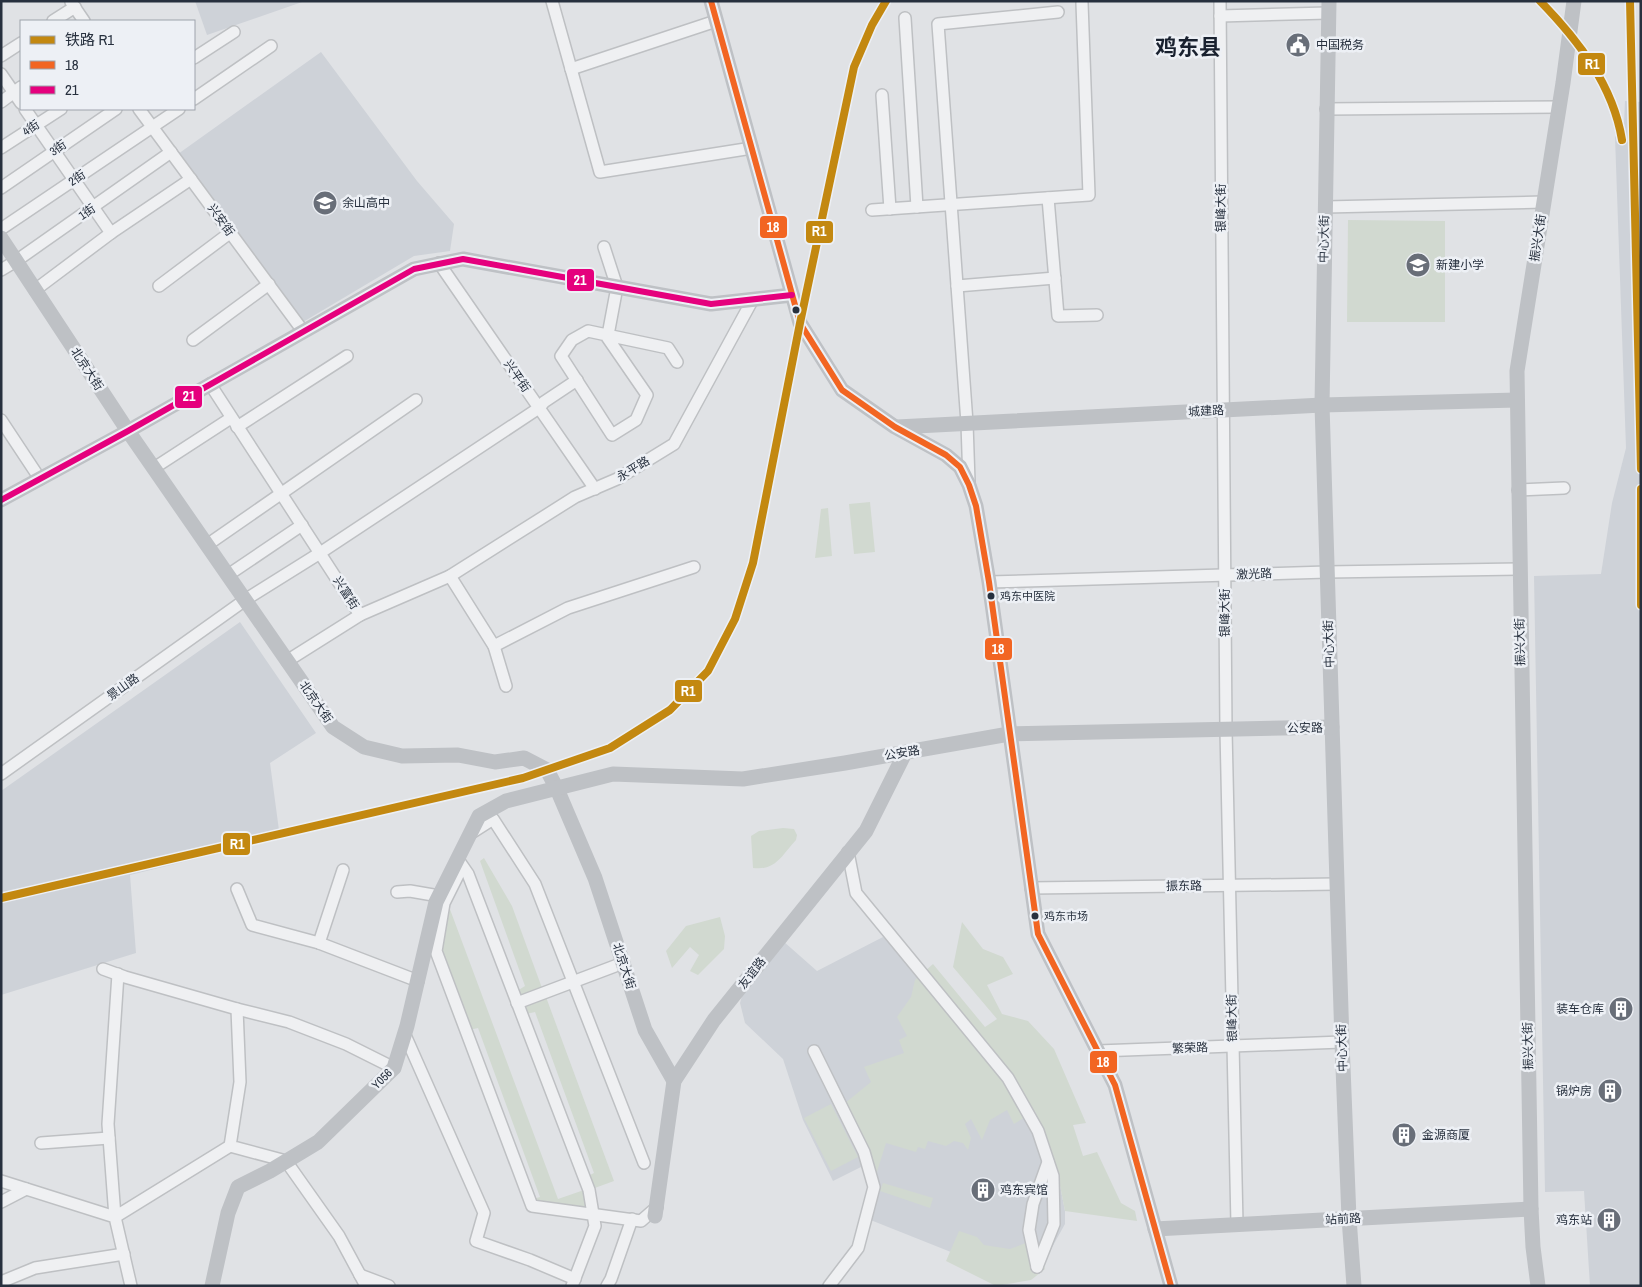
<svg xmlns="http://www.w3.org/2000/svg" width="1642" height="1287" font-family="'Archivo Narrow','Noto Sans SC',sans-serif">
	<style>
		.built { fill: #ced2d8 }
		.green { fill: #d1d9d0 }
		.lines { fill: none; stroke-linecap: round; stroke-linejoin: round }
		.street-casing { stroke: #bec0c3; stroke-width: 14 }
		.street { stroke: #eff0f2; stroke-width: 11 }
		.secondary { stroke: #bec1c5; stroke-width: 15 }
		.bus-1-casing { stroke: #edf0f5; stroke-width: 10 }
		.bus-2-casing { stroke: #edf0f5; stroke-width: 10 }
		.bus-1 { stroke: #f26522; stroke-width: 6 }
		.bus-2 { stroke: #e5007d; stroke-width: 6 }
		.rail-1-casing { stroke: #edf0f5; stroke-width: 11 }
		.rail-1 { stroke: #c38810; stroke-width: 8 }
		.bus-dot { fill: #27303e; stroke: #edf0f5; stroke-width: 2 }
		.labels { text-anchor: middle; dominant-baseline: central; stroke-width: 5; stroke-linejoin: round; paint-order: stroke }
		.bus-label { font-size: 11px; fill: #27303e; stroke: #edf0f5; text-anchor: start }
		.poi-label { font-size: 12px; fill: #27303e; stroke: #edf0f5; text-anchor: start }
		.street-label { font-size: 12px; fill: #27303e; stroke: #edf0f5 }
		.town-label { font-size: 22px; font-weight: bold; fill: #19212f; stroke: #edf0f5 }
		.line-badge { stroke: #edf0f5; stroke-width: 2 }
		.badge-label { font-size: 14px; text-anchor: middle; font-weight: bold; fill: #fff }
	</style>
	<rect width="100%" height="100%" fill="#e0e2e5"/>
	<g class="built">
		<polygon points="195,1 305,1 207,35"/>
		<polygon points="321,52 417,181 454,224 450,251 414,256 303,322 178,154"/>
		<polygon points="1625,101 1641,102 1641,1286 1590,1286 1584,1191 1545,1192 1534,576 1601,574 1612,503 1626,448 1615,137 1624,124"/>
		<polygon points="240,622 316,733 270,763 280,838 130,875 136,953 1,995 1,791"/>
		<polygon points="883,937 918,972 1035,1111 1056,1165 1065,1211 1065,1224 1050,1251 991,1268 868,1219 869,1163 833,1181 803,1120 783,1059 745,1023 740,1003 744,989 783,941 817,971"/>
	</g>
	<g class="green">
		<polygon points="1348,220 1445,221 1445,322 1347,322"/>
		<polygon points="870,502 875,552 854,554 849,504"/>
		<polygon points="828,508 832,556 815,558 821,509"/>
		<path d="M783 828 794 829 797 835 796 840C782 855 776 871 753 868L751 836 759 831Z"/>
		<polygon points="484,858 512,906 542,988 521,995 517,991 525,986 480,861"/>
		<polygon points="448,904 558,1199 584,1190 588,1206 584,1209 541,1203 533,1199 540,1197 478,1028 469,1030 439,951"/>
		<polygon points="720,917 725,936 724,949 698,975 690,971 699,955 690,947 672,968 666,951 686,926"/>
		<polygon points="962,922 983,949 1003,957 1013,974 987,985 1002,1014 1028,1021 1054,1049 1086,1123 1073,1125 1083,1156 1097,1152 1121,1203 1135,1211 1137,1221 1065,1211 1056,1165 1035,1111 1014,1124 1007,1110 990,1120 982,1140 971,1119 965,1124 971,1138 968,1150 963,1143 954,1141 946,1146 928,1141 925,1149 918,1147 916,1152 886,1143 876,1175 844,1104 871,1082 864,1067 904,1053 899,1040 907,1036 897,1017 911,997 915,980 933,964 985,1027 997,1019 953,967"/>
		<polygon points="546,997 614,1181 592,1189 588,1176 594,1173 535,1012 526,1014 525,1009 526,1004"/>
		<polygon points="831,1104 858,1157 831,1171 804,1118"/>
		<polygon points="883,1183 933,1198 930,1208 880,1191"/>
		<polygon points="959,1231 977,1237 984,1245 1010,1249 1036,1239 1045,1269 1031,1280 996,1286 946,1261"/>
	</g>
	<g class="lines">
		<defs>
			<g id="street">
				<polyline points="552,1 600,172 752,148"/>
				<polyline points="1220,1 1226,730 1237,1224"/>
				<polyline points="71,2 84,21"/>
				<polyline points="1220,16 1328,13"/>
				<polyline points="905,18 917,207"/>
				<polyline points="53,21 75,7"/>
				<polyline points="1,56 21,43"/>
				<polyline points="194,58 234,32"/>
				<polyline points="571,69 716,21"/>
				<polyline points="1,74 21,103"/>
				<polyline points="882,95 890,209"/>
				<polyline points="194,99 271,46"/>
				<polyline points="1,102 21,87"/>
				<polyline points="25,109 111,233"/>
				<polyline points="139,109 303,331"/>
				<polyline points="1326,109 1559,107"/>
				<polyline points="1,148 61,109"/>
				<polyline points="1,188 116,109"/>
				<polyline points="1048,198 1058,316 1097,315"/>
				<polyline points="1325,207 1544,202"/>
				<polyline points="872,210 1089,195 1082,3"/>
				<polyline points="1,229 179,109"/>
				<polyline points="604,247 617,287 608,335 607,337 647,395 636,420 612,435 561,356 572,340 588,331 668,348 677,362"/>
				<polyline points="439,263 595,489"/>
				<polyline points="1,270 16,261 171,152"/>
				<polyline points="159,286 231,232"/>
				<polyline points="957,286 1055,278"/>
				<polyline points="35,290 111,233 191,179"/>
				<polyline points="193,340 269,284"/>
				<polyline points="210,384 360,615 450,576 494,646 506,686"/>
				<polyline points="1,420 40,479"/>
				<polyline points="237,427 347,356"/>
				<polyline points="154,468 231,418"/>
				<polyline points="969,482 967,423 938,24 1058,12"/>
				<polyline points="1518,490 1564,488"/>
				<polyline points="207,545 416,400"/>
				<polyline points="228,575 302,525"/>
				<polyline points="450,576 575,497 617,479 674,444 753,299"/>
				<polyline points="989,582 1327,572 1519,569"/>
				<polyline points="494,646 568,608 694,567"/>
				<polyline points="287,661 360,615"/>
				<polyline points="1,774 245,600 320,553 539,408 544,402 577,380"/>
				<polyline points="471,833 493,819 535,884 644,1163"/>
				<polyline points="848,852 856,893 1008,1078 1038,1131 1053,1176 1054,1224 1037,1267"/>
				<polyline points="459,861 468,874 589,1190 595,1226 572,1286"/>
				<polyline points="462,867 444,903 436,951 532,1206 641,1221 657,1207"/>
				<polyline points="1031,888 1337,884"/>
				<polyline points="237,889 252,925 319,943 418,981"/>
				<polyline points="397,892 410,891 439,896"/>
				<polyline points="319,943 343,870"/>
				<polyline points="103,969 125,977 237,1009 289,1022 346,1044 394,1068"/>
				<polyline points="118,974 108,1124 115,1217 230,1146"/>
				<polyline points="517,1003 623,963"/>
				<polyline points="237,1009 240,1082 230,1146 286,1161 339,1236 366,1286"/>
				<polyline points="405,1035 484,1213 476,1241 530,1260 575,1279"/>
				<polyline points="814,1051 864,1152 874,1187 858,1248 829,1286"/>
				<polyline points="1098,1051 1342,1042"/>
				<polyline points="41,1143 109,1138"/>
				<polyline points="1,1181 115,1217 131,1286"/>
				<polyline points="1,1202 26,1189"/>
				<polyline points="1037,1267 1029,1230 1033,1204 1048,1162"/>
				<polyline points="360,1275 389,1286"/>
				<polyline points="1,1282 35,1268 124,1254"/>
				<polyline points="607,1286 611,1279 632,1219"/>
			</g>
		</defs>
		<use href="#street" class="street-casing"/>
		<use href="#street" class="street"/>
		<g class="secondary">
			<polyline points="711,1 800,323 842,390 895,427 946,455 960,467 969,485 976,506 989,582 1038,934 1115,1085 1171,1286"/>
			<polyline points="1329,1 1322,405 1342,1042 1349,1218 1354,1286"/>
			<polyline points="1,238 128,431 333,727 364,747 402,756 458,755 495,762 524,758 547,770 557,789 595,878 645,1030 674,1081"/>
			<polyline points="897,427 1322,405 1517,400"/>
			<polyline points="1,500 128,431 414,269 463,259 711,304 792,295"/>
			<polyline points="655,1216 674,1081 714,1020 866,831 905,753"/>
			<polyline points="1155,1229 1531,1209"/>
			<polyline points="212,1286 228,1213 238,1187 270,1171 318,1142 394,1068 407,1026 436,902 479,816 506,801 613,774 743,779 845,763 1009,734 1332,727"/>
			<polyline points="1538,1286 1533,1247 1531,1209 1517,371 1563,83 1574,1"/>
		</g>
		<defs>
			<polyline id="bus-1" points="711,1 800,323 842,390 895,427 946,455 960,467 969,485 976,506 989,582 1038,934 1115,1085 1171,1286"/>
			<polyline id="bus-2" points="1,500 128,431 414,269 463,259 711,304 792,295"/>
		</defs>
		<use href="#bus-1" class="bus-1-casing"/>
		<use href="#bus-2" class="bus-2-casing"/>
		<use href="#bus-1" class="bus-1"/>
		<use href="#bus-2" class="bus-2"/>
		<defs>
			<g id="rail-1">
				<path d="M1540 1C1578 40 1613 85 1622 140"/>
				<polyline points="1630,1 1641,469"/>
				<polyline points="1641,489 1641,605"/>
				<polyline points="1,898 523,778 610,748 670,710 708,671 735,619 753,563 800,323 854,67 872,25 886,1"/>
			</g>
		</defs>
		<use href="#rail-1" class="rail-1-casing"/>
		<use href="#rail-1" class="rail-1"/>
	</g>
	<defs>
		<symbol id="civic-disc" viewBox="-11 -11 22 22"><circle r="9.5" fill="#686e78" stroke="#edf0f5"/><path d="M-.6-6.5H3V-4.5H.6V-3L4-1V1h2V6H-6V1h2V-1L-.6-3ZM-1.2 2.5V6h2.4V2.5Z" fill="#fff"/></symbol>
		<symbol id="school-disc" viewBox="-11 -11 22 22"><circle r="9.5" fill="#686e78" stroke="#edf0f5"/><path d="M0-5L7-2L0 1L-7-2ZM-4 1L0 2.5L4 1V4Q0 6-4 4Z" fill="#fff"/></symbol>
		<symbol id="building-disc" viewBox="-11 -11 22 22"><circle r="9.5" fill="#686e78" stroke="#edf0f5"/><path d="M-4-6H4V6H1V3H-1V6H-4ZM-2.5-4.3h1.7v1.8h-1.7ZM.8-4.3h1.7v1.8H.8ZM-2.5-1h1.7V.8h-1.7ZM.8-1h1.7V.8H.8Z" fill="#fff"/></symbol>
	</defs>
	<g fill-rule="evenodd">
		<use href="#civic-disc" x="1284" y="31" width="28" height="28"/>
		<use href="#school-disc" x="311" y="189" width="28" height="28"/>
		<use href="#school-disc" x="1404" y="251" width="28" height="28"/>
		<use href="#building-disc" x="1607" y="995" width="28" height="28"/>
		<use href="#building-disc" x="1596" y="1077" width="28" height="28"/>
		<use href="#building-disc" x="1390" y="1121" width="28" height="28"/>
		<use href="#building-disc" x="969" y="1176" width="28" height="28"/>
		<use href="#building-disc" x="1595" y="1206" width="28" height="28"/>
	</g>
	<g class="bus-dot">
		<circle cx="796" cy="310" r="4.5"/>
		<circle cx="991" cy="596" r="4.5"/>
		<circle cx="1035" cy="916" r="4.5"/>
	</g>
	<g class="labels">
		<g class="bus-label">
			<text x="1000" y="596">鸡东中医院</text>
			<text x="1044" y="916">鸡东市场</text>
		</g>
		<g class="poi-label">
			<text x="1316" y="45">中国税务</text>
			<text x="342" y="203">余山高中</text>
			<text x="1436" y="265">新建小学</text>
			<text x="1604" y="1009" text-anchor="end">装车仓库</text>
			<text x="1592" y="1091" text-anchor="end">锅炉房</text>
			<text x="1422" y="1135">金源商厦</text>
			<text x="1000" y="1190">鸡东宾馆</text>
			<text x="1592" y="1220" text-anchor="end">鸡东站</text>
		</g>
		<g class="street-label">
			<text transform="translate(31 128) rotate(-34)">4街</text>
			<text transform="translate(58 148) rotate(-35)">3街</text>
			<text transform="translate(77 178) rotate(-34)">2街</text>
			<text transform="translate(1221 208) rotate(-90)">银峰大街</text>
			<text transform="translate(87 212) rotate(-35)">1街</text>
			<text transform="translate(221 220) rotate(54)">兴安街</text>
			<text transform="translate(1538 238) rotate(-81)">振兴大街</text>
			<text transform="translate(1324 239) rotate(-89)">中心大街</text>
			<text transform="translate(87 369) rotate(57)">北京大街</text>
			<text transform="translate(517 376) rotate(55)">兴平街</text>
			<text transform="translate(1206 411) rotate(-3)">城建路</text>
			<text transform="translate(633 469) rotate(-31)">永平路</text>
			<text transform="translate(1254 574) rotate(-2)">激光路</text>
			<text transform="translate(346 593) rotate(57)">兴富街</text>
			<text transform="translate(1225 613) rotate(-90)">银峰大街</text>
			<text transform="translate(1520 642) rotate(-91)">振兴大街</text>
			<text transform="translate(1329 644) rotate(-92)">中心大街</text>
			<text transform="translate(123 687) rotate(-36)">景山路</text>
			<text transform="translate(316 702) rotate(55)">北京大街</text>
			<text transform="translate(1305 728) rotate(-1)">公安路</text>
			<text transform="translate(902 753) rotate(-10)">公安路</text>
			<text transform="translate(1184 886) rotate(-1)">振东路</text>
			<text transform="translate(624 966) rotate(72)">北京大街</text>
			<text transform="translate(752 973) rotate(-52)">友谊路</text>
			<text transform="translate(1232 1018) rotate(-91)">银峰大街</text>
			<text transform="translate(1528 1046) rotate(-91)">振兴大街</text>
			<text transform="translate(1190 1048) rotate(-2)">繁荣路</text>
			<text transform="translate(1342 1048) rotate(-92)">中心大街</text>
			<text transform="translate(382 1079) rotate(-45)">Y056</text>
			<text transform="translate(1343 1219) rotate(-3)">站前路</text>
		</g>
		<g class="town-label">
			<text x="1188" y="47">鸡东县</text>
		</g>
	</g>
	<g class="line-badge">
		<rect x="1577" y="52" width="29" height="24" rx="5" fill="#c38810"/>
		<rect x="759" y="215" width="29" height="24" rx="5" fill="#f26522"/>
		<rect x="805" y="220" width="29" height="24" rx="5" fill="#c38810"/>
		<rect x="566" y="268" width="29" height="24" rx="5" fill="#e5007d"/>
		<rect x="174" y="385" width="29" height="24" rx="5" fill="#e5007d"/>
		<rect x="984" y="637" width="29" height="24" rx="5" fill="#f26522"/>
		<rect x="674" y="679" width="29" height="24" rx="5" fill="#c38810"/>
		<rect x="222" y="832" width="29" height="24" rx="5" fill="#c38810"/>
		<rect x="1089" y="1050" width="29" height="24" rx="5" fill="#f26522"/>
	</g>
	<g class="badge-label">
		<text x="1592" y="69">R1</text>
		<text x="773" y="232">18</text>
		<text x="819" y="236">R1</text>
		<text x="580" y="285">21</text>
		<text x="189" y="401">21</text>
		<text x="998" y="654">18</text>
		<text x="688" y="696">R1</text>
		<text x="237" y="849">R1</text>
		<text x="1103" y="1067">18</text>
	</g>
	<rect width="1642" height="1287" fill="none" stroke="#27303e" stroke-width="5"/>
	<rect x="20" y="20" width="175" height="90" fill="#edf0f5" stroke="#9ea3ac"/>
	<rect x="30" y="36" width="25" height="8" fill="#c38810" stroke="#9ea3ac"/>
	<text x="65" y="45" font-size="15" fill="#27303e">铁路 R1</text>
	<rect x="30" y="61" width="25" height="8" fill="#f26522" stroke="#9ea3ac"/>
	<text x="65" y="70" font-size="15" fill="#27303e">18</text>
	<rect x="30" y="86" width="25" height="8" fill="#e5007d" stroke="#9ea3ac"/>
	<text x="65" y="95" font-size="15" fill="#27303e">21</text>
</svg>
